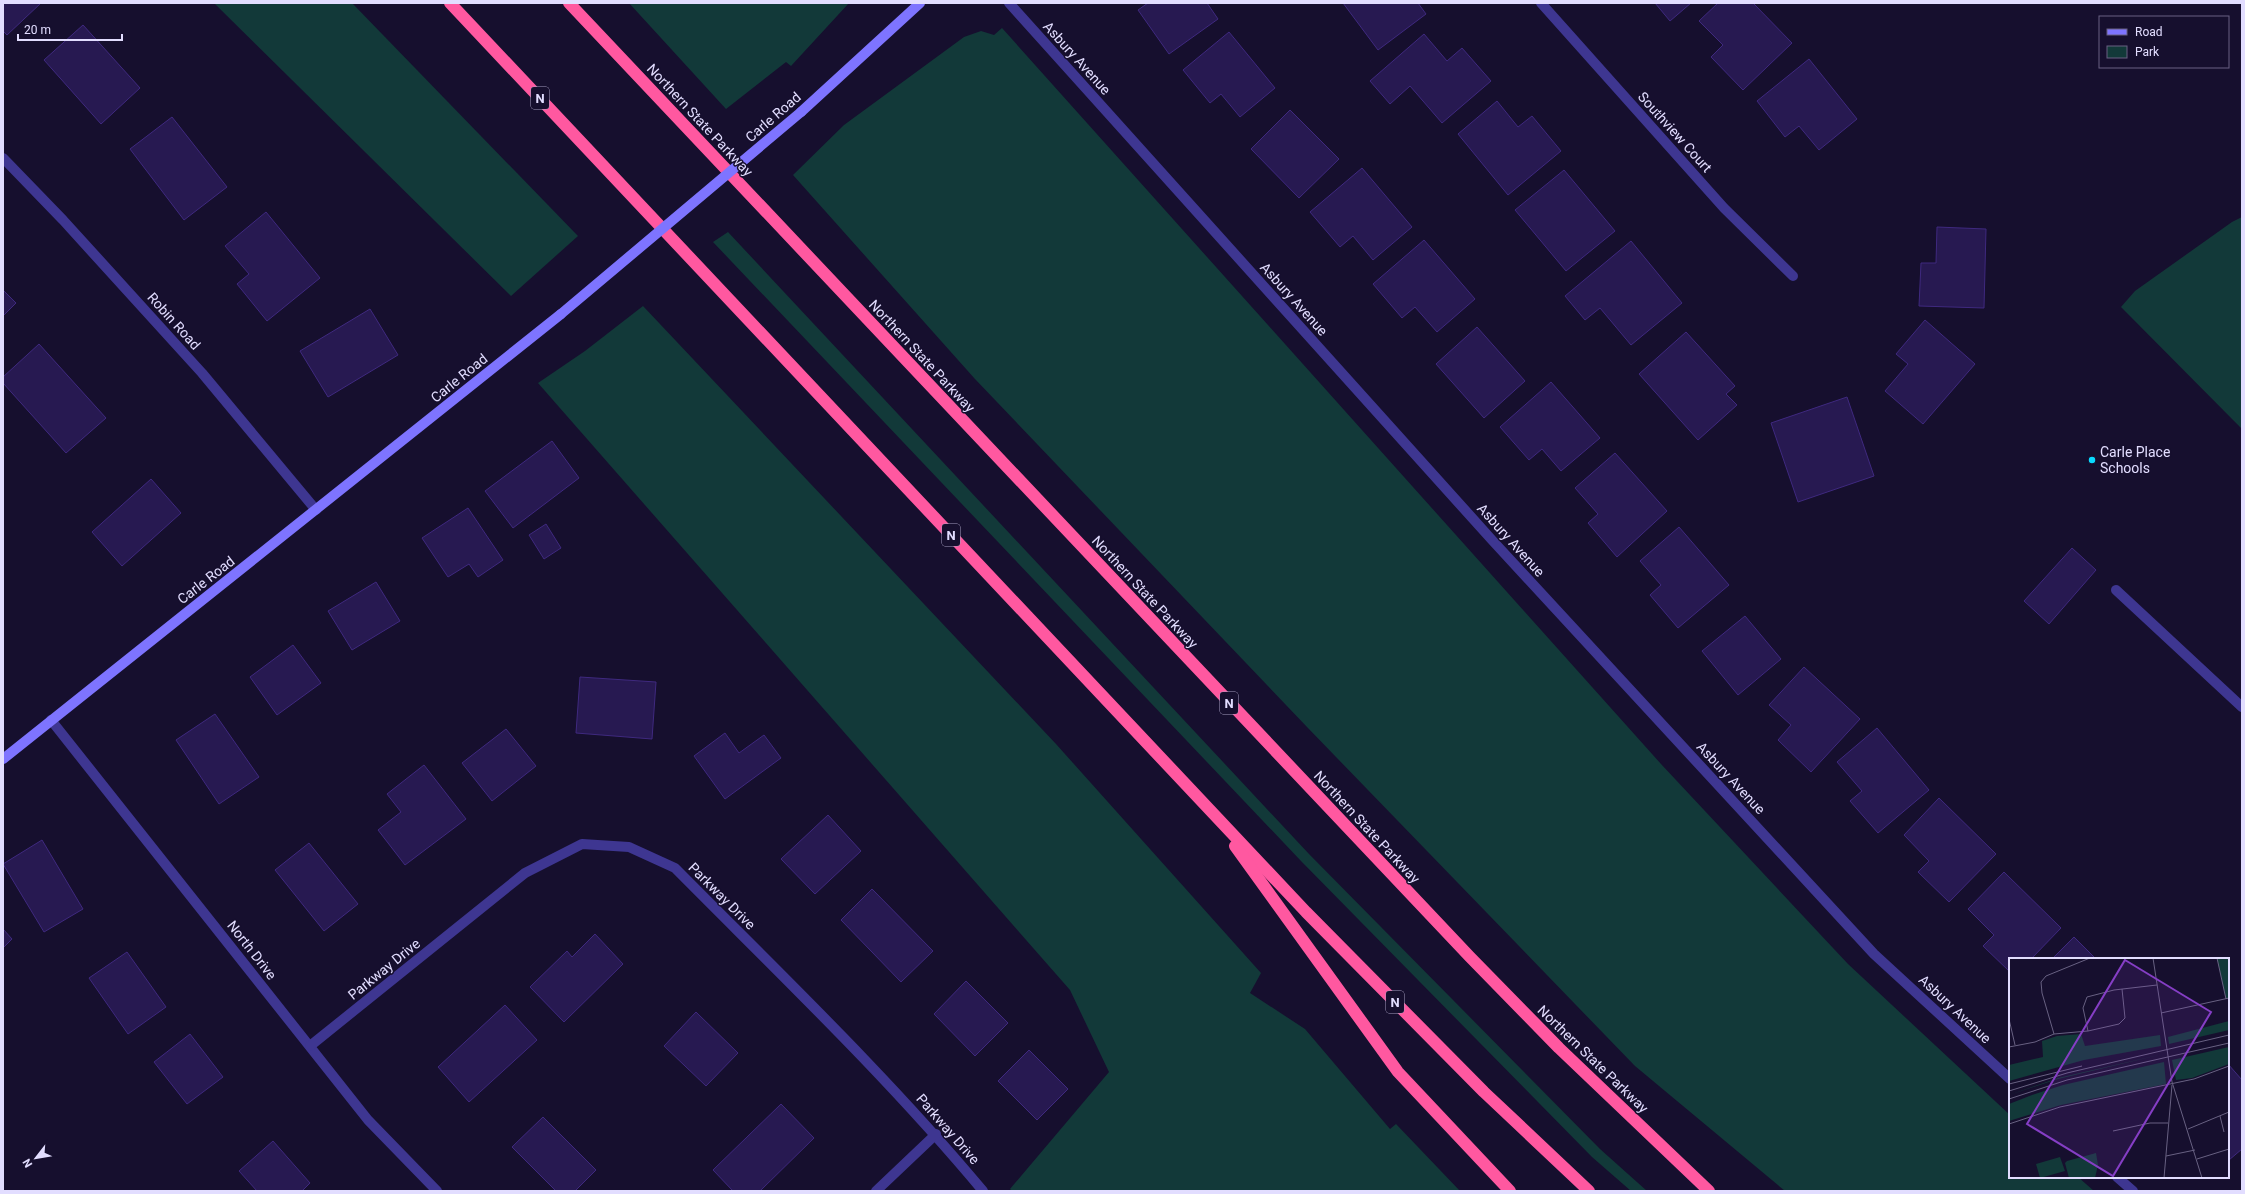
<svg xmlns="http://www.w3.org/2000/svg" width="2245" height="1194" font-family="Roboto,sans-serif">
	<style>
		.green { fill: #123939 }
		.building { fill: #271951; stroke: #3f297f }
		.lines { fill: none; stroke-linecap: round; stroke-linejoin: round }
		.lane { stroke: #3e3691; stroke-width: 10 }
		.street { stroke: #3e3691; stroke-width: 10 }
		.secondary { stroke: #7e74ff; stroke-width: 10 }
		.highway { stroke: #ff58a0; stroke-width: 12 }
		.secondary-bridge { stroke: #7e74ff; stroke-width: 10 }
		.poi-dot { fill: #09daff; stroke: #160f2e; stroke-width: 1.5 }
		.labels { text-anchor: middle; dominant-baseline: central; stroke-width: 3; stroke-linejoin: round; paint-order: stroke }
		.shield { fill: #160f2e; stroke: #a59fc0; stroke-width: 1 }
		.shield-label { font-size: 13px; font-weight: bold; fill: #e2ddff }
		.street-label { font-size: 14px; fill: #e2ddff; stroke: #160f2e }
		.poi-label { font-size: 14px; fill: #e2ddff; stroke: #160f2e; text-anchor: start }
		.inset-road { fill: none; stroke: #686182; stroke-width: 1 }
		.view { fill: #853ec5; fill-opacity: 0.15; stroke: #853ec5; stroke-width: 2 }
		.inset-edge { fill: none; stroke: #e2ddff; stroke-width: 2 }
	</style>
	<rect width="100%" height="100%" fill="#160f2e"/>
	<g class="green">
		<polygon points="214,3 352,3 578,236 511,296"/>
		<polygon points="629,3 849,3 791,66 786,62 726,109"/>
		<polygon points="1002,28 1661,764 1848,964 2010,1115 2010,1177 2078,1177 2094,1191 1785,1191 1635,1066 1307,727 975,379 793,175 844,125 964,37 981,31 994,35"/>
		<polygon points="2242,217 2242,429 2121,307 2135,291 2232,222"/>
		<polygon points="728,232 1309,854 1600,1149 1647,1191 1631,1191 1592,1157 1301,861 713,242"/>
		<polygon points="643,306 1056,744 1261,973 1250,993 1305,1029 1390,1129 1396,1124 1460,1191 1012,1191 1010,1189 1109,1072 1070,990 538,383 585,351"/>
	</g>
	<g class="building">
		<polygon points="3,3 41,3 7,35 3,31"/>
		<polygon points="1148,3 1207,3 1218,19 1169,54 1138,10"/>
		<polygon points="1343,3 1418,3 1426,14 1378,50"/>
		<polygon points="1655,3 1691,3 1670,21"/>
		<polygon points="1718,3 1753,3 1792,43 1743,90 1711,57 1723,45 1699,21"/>
		<polygon points="83,25 140,88 101,124 44,60"/>
		<polygon points="1229,32 1275,88 1240,117 1221,94 1210,103 1183,70"/>
		<polygon points="1424,34 1447,61 1462,48 1491,81 1442,123 1410,86 1390,104 1370,81"/>
		<polygon points="1809,59 1857,119 1819,150 1799,126 1785,137 1757,101"/>
		<polygon points="1497,101 1518,127 1532,116 1561,151 1508,195 1458,134"/>
		<polygon points="1290,110 1339,159 1299,198 1251,149"/>
		<polygon points="172,117 227,187 184,220 130,149"/>
		<polygon points="1362,168 1412,227 1373,260 1353,236 1340,247 1310,212"/>
		<polygon points="1564,170 1615,231 1566,271 1515,210"/>
		<polygon points="266,212 320,278 267,321 237,284 249,274 225,246"/>
		<polygon points="1937,227 1986,229 1984,308 1919,306 1921,263 1936,263"/>
		<polygon points="1424,240 1475,299 1437,332 1415,307 1402,318 1373,284"/>
		<polygon points="1631,241 1682,303 1631,345 1600,308 1585,320 1565,296"/>
		<polygon points="3,290 16,303 3,316"/>
		<polygon points="370,309 398,355 328,397 300,351"/>
		<polygon points="1925,320 1975,364 1923,424 1885,391 1908,364 1896,354"/>
		<polygon points="1477,327 1525,381 1484,418 1436,364"/>
		<polygon points="1686,332 1735,386 1726,394 1737,405 1698,440 1639,374"/>
		<polygon points="39,344 106,418 66,453 3,383 3,377"/>
		<polygon points="1551,382 1600,438 1561,471 1542,449 1529,460 1500,427"/>
		<polygon points="1847,397 1874,476 1798,502 1771,423"/>
		<polygon points="552,441 579,478 513,528 485,491"/>
		<polygon points="1615,453 1667,511 1617,557 1588,523 1598,514 1575,488"/>
		<polygon points="151,479 181,513 122,566 92,532"/>
		<polygon points="468,508 503,560 478,577 469,564 448,577 422,538"/>
		<polygon points="546,524 561,548 544,559 529,535"/>
		<polygon points="1679,527 1729,585 1678,628 1650,595 1661,585 1640,561"/>
		<polygon points="2072,548 2096,570 2049,624 2024,601"/>
		<polygon points="376,582 400,621 352,650 328,611"/>
		<polygon points="1745,616 1781,659 1738,695 1702,651"/>
		<polygon points="293,645 321,683 277,715 250,677"/>
		<polygon points="1804,667 1860,719 1811,772 1778,740 1791,725 1769,705"/>
		<polygon points="580,677 656,682 652,739 576,733"/>
		<polygon points="215,714 259,777 219,804 176,740"/>
		<polygon points="1877,728 1929,790 1878,833 1850,801 1862,791 1837,762"/>
		<polygon points="506,729 536,766 492,801 462,763"/>
		<polygon points="725,733 739,753 764,735 781,758 725,799 694,756"/>
		<polygon points="424,765 466,819 405,865 378,830 401,812 387,794"/>
		<polygon points="1939,798 1996,854 1949,902 1918,872 1929,861 1904,835"/>
		<polygon points="828,815 861,851 815,894 781,859"/>
		<polygon points="42,840 83,909 44,932 3,864"/>
		<polygon points="309,843 358,904 324,931 275,870"/>
		<polygon points="2004,872 2061,928 2031,959 2010,959 2010,972 1983,946 1994,935 1968,909"/>
		<polygon points="872,889 933,951 901,982 841,920"/>
		<polygon points="3,929 12,939 3,948"/>
		<polygon points="595,934 623,964 564,1022 530,987 567,951 572,957"/>
		<polygon points="2074,937 2096,959 2052,959"/>
		<polygon points="127,952 166,1007 128,1034 89,978"/>
		<polygon points="966,981 1008,1023 975,1056 934,1014"/>
		<polygon points="505,1005 537,1040 469,1102 438,1067"/>
		<polygon points="696,1012 738,1053 706,1086 664,1046"/>
		<polygon points="190,1034 223,1077 187,1104 154,1062"/>
		<polygon points="1029,1050 1068,1089 1037,1120 998,1081"/>
		<polygon points="2228,1064 2242,1080 2242,1149 2229,1160"/>
		<polygon points="781,1104 814,1138 760,1191 733,1191 713,1170"/>
		<polygon points="543,1117 596,1170 575,1191 556,1191 512,1147"/>
		<polygon points="273,1141 310,1183 302,1191 257,1191 239,1171"/>
	</g>
	<g class="lines">
		<polyline class="lane" points="2116,590 2242,707"/>
		<g class="street">
			<polyline points="1009,3 1492,540 1874,954 2010,1079"/>
			<polyline points="1541,3 1724,208 1793,276"/>
			<polyline points="3,158 63,220 202,373 316,510"/>
			<polyline points="51,720 368,1120 437,1191"/>
			<path d="M310 1046 525 873 582 844 629 847 675 868C780 974 888 1077 983 1191"/>
			<polyline points="2117,1177 2133,1191"/>
			<polyline points="876,1191 936,1134"/>
		</g>
		<g class="secondary">
			<polyline points="801,112 920,3"/>
			<polyline points="3,759 561,314"/>
		</g>
		<g class="highway">
			<polyline points="450,3 1306,912 1484,1092 1589,1191"/>
			<polyline points="569,3 1470,957 1559,1048 1709,1191"/>
			<polyline points="1235,846 1398,1072 1510,1191"/>
		</g>
		<polyline class="secondary-bridge" points="561,314 801,112"/>
	</g>
	<circle class="poi-dot" cx="2092" cy="460" r="4"/>
	<g class="labels">
		<g class="shield">
			<rect x="531" y="87" width="18" height="22" rx="3"/>
			<rect x="942" y="524" width="18" height="22" rx="3"/>
			<rect x="1220" y="692" width="18" height="22" rx="3"/>
			<rect x="1386" y="991" width="18" height="22" rx="3"/>
		</g>
		<g class="shield-label">
			<text x="540" y="98">N</text>
			<text x="951" y="535">N</text>
			<text x="1229" y="703">N</text>
			<text x="1395" y="1002">N</text>
		</g>
		<g class="street-label">
			<text transform="translate(1077 58) rotate(48)">Asbury Avenue</text>
			<text transform="translate(773 117) rotate(-41)">Carle Road</text>
			<text transform="translate(700 120) rotate(47)">Northern State Parkway</text>
			<text transform="translate(1675 132) rotate(48)">Southview Court</text>
			<text transform="translate(1294 299) rotate(48)">Asbury Avenue</text>
			<text transform="translate(174 321) rotate(48)">Robin Road</text>
			<text transform="translate(922 356) rotate(47)">Northern State Parkway</text>
			<text transform="translate(459 378) rotate(-39)">Carle Road</text>
			<text transform="translate(1511 540) rotate(48)">Asbury Avenue</text>
			<text transform="translate(206 580) rotate(-38)">Carle Road</text>
			<text transform="translate(1145 592) rotate(47)">Northern State Parkway</text>
			<text transform="translate(1731 778) rotate(47)">Asbury Avenue</text>
			<text transform="translate(1367 827) rotate(47)">Northern State Parkway</text>
			<text transform="translate(722 896) rotate(45)">Parkway Drive</text>
			<text transform="translate(252 950) rotate(52)">North Drive</text>
			<text transform="translate(384 969) rotate(-39)">Parkway Drive</text>
			<text transform="translate(1955 1009) rotate(43)">Asbury Avenue</text>
			<text transform="translate(1593 1059) rotate(44)">Northern State Parkway</text>
			<text transform="translate(948 1129) rotate(49)">Parkway Drive</text>
		</g>
		<g class="poi-label">
			<text x="2100" y="452">Carle Place<tspan x="2100" dy="16">Schools</tspan></text>
		</g>
	</g>
	<g transform="translate(2009 958)">
		<rect width="220" height="220" fill="#160f2e"/>
		<path d="M208 0H219L220 5V40L217 41ZM220 63V72L160 86 159 79ZM72 76 76 88 151 77 152 88 75 102 0 123V107L34 99 33 83 48 78ZM220 89V106L183 120 167 122 163 102ZM154 96 49 121 0 137 49 120ZM155 104 157 126 52 147 0 163V146L23 137 54 127ZM87 195 89 207 86 220H60L56 205 58 203ZM51 199 56 213 31 220 27 206Z" fill="#123939"/>
		<path class="inset-road" d="M144 0 163 124 193 220M208 0 217 41M152 55 220 40M0 61 6 87M79 73 74 50 78 39 105 32 148 27M45 76 33 35 32 24 37 18 81 0M0 89 26 84 45 76 79 73 110 66 116 60 113 31M0 126 73 108M0 133 58 115 220 77M0 141 58 122 220 85M211 158 215 174M0 166 51 149 185 121 220 108M179 171 220 154M104 173 141 165H159M157 198 186 192M188 201 220 191M155 220 163 127"/>
		<path class="view" d="M116 2 202 54 104 218 18 166Z"/>
		<rect width="220" height="220" class="inset-edge"/>
	</g>
	<rect width="2245" height="1194" fill="none" stroke="#e2ddff" stroke-width="8"/>
	<rect x="2099" y="16" width="130" height="52" fill="#160f2e" stroke="#686182"/>
	<rect x="2107" y="29" width="20" height="6" fill="#7e74ff" stroke="#686182"/>
	<text x="2135" y="36" font-size="12" fill="#e2ddff">Road</text>
	<rect x="2107" y="46" width="20" height="12" fill="#123939" stroke="#686182"/>
	<text x="2135" y="56" font-size="12" fill="#e2ddff">Park</text>
	<g transform="translate(36 1158) rotate(239)" stroke="#160f2e" stroke-width="3" paint-order="stroke">
	<path d="M0-3L7 15L0 10L-7 15Z" fill="#e2ddff"/>
	<text y="-6" font-size="11" font-weight="bold" text-anchor="middle" fill="#e2ddff">N</text>
	</g>
	<path d="M18 34v6h104v-6" fill="none" stroke="#e2ddff" stroke-width="2"/>
	<text x="24" y="34" font-size="12" fill="#e2ddff" stroke="#160f2e" stroke-width="3" paint-order="stroke">20 m</text>
</svg>
